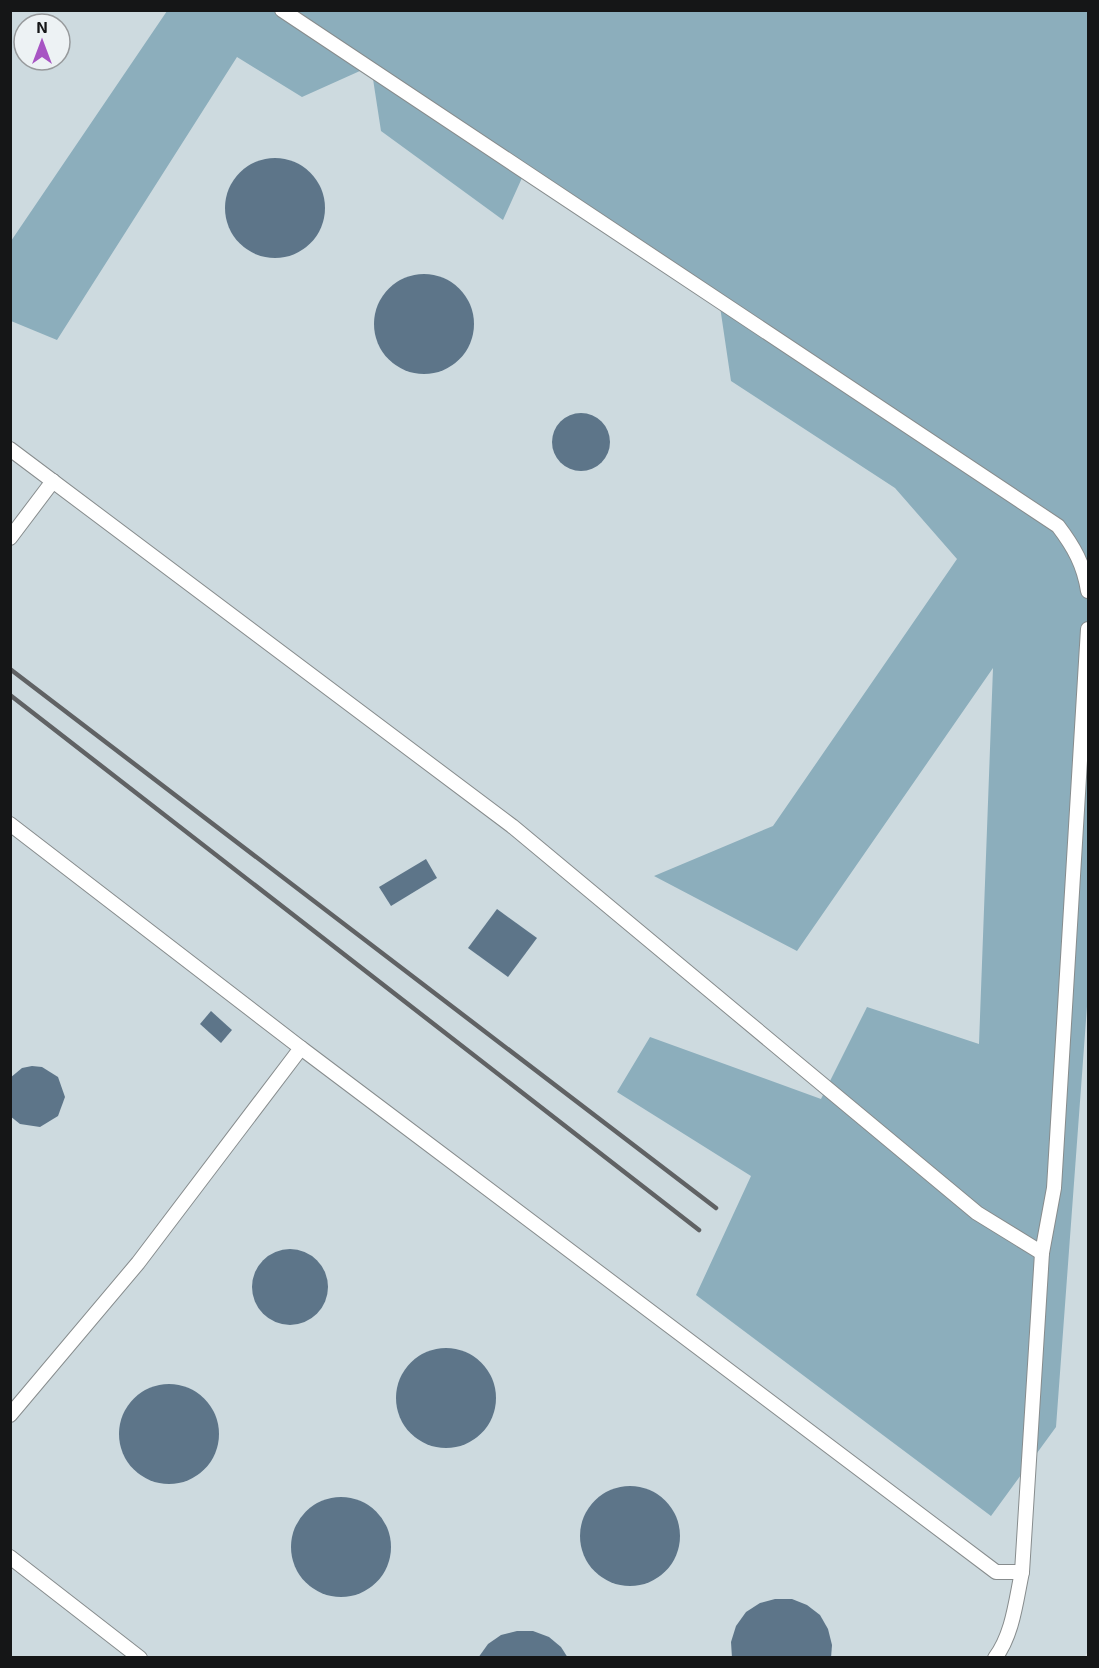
<svg xmlns="http://www.w3.org/2000/svg" width="1099" height="1668" font-family="'Exo 2',sans-serif">
	<style>
		.built { fill: #cddadf; fill-rule: evenodd }
		.forest { fill: #8caebc }
		.building { fill: #5d7589 }
		.lines { fill: none; stroke-linecap: round; stroke-linejoin: round }
		.service-casing { stroke: #878c8d; stroke-width: 16 }
		.service { stroke: #fff; stroke-width: 14 }
		.rail { stroke: #606264; stroke-width: 4.5 }
	</style>
	<rect width="100%" height="100%" fill="#e0e5e7"/>
	<path class="built" d="M11 11H1088V1651L1084 1658H11ZM24 24H60V60H24Z"/>
	<polygon class="forest" points="167,11 1088,11 1088,993 1056,1427 991,1516 696,1295 751,1176 617,1092 650,1037 821,1099 867,1007 979,1044 993,668 797,951 654,876 773,826 957,559 895,488 731,381 718,293 526,169 503,220 381,131 371,66 302,97 237,57 57,340 11,321 11,241"/>
	<g class="building">
		<circle cx="275" cy="208" r="50"/>
		<circle cx="424" cy="324" r="50"/>
		<circle cx="581" cy="442" r="29"/>
		<polygon points="426,859 437,878 391,906 379,887"/>
		<polygon points="497,909 537,938 508,977 468,948"/>
		<polygon points="211,1011 232,1030 221,1043 200,1024"/>
		<polygon points="32,1066 42,1067 58,1077 65,1097 58,1116 40,1127 20,1124 10,1116 10,1078 22,1068"/>
		<circle cx="290" cy="1287" r="38"/>
		<circle cx="446" cy="1398" r="50"/>
		<circle cx="169" cy="1434" r="50"/>
		<circle cx="630" cy="1536" r="50"/>
		<circle cx="341" cy="1547" r="50"/>
		<polygon points="775,1599 792,1599 807,1605 820,1615 828,1629 832,1645 831,1658 732,1658 731,1642 736,1626 746,1612 760,1603"/>
		<polygon points="517,1631 533,1631 549,1637 561,1647 568,1658 478,1658 488,1644 501,1635"/>
	</g>
	<g class="lines">
		<defs>
			<g id="service">
				<path d="M282 10 1058 526C1074 547 1084 565 1088 591"/>
				<polyline points="10,449 512,826 977,1213 1042,1253"/>
				<polyline points="10,538 53,481"/>
				<polyline points="10,824 301,1048 138,1263 10,1415"/>
				<polyline points="301,1048 996,1572 1022,1572"/>
				<polyline points="10,1557 140,1658"/>
				<path d="M995 1658C1013 1634 1016 1600 1022 1572L1042 1253 1054 1188 1088 629"/>
			</g>
		</defs>
		<use href="#service" class="service-casing"/>
		<use href="#service" class="service"/>
		<g class="rail">
			<polyline points="10,669 716,1208"/>
			<polyline points="10,695 699,1230"/>
		</g>
	</g>
	<rect width="1099" height="1668" fill="none" stroke="#151617" stroke-width="24"/>
	<g transform="translate(42 42)"><circle r="28" fill="#edf2f4" stroke="#979a9c" stroke-width="1.5"/>
	<path d="M0-4.5L10 22L0 15L-10 22Z" fill="#a754c3"/>
	<text y="-9" font-size="16" font-weight="bold" text-anchor="middle" fill="#151617">N</text>
	</g>
</svg>
